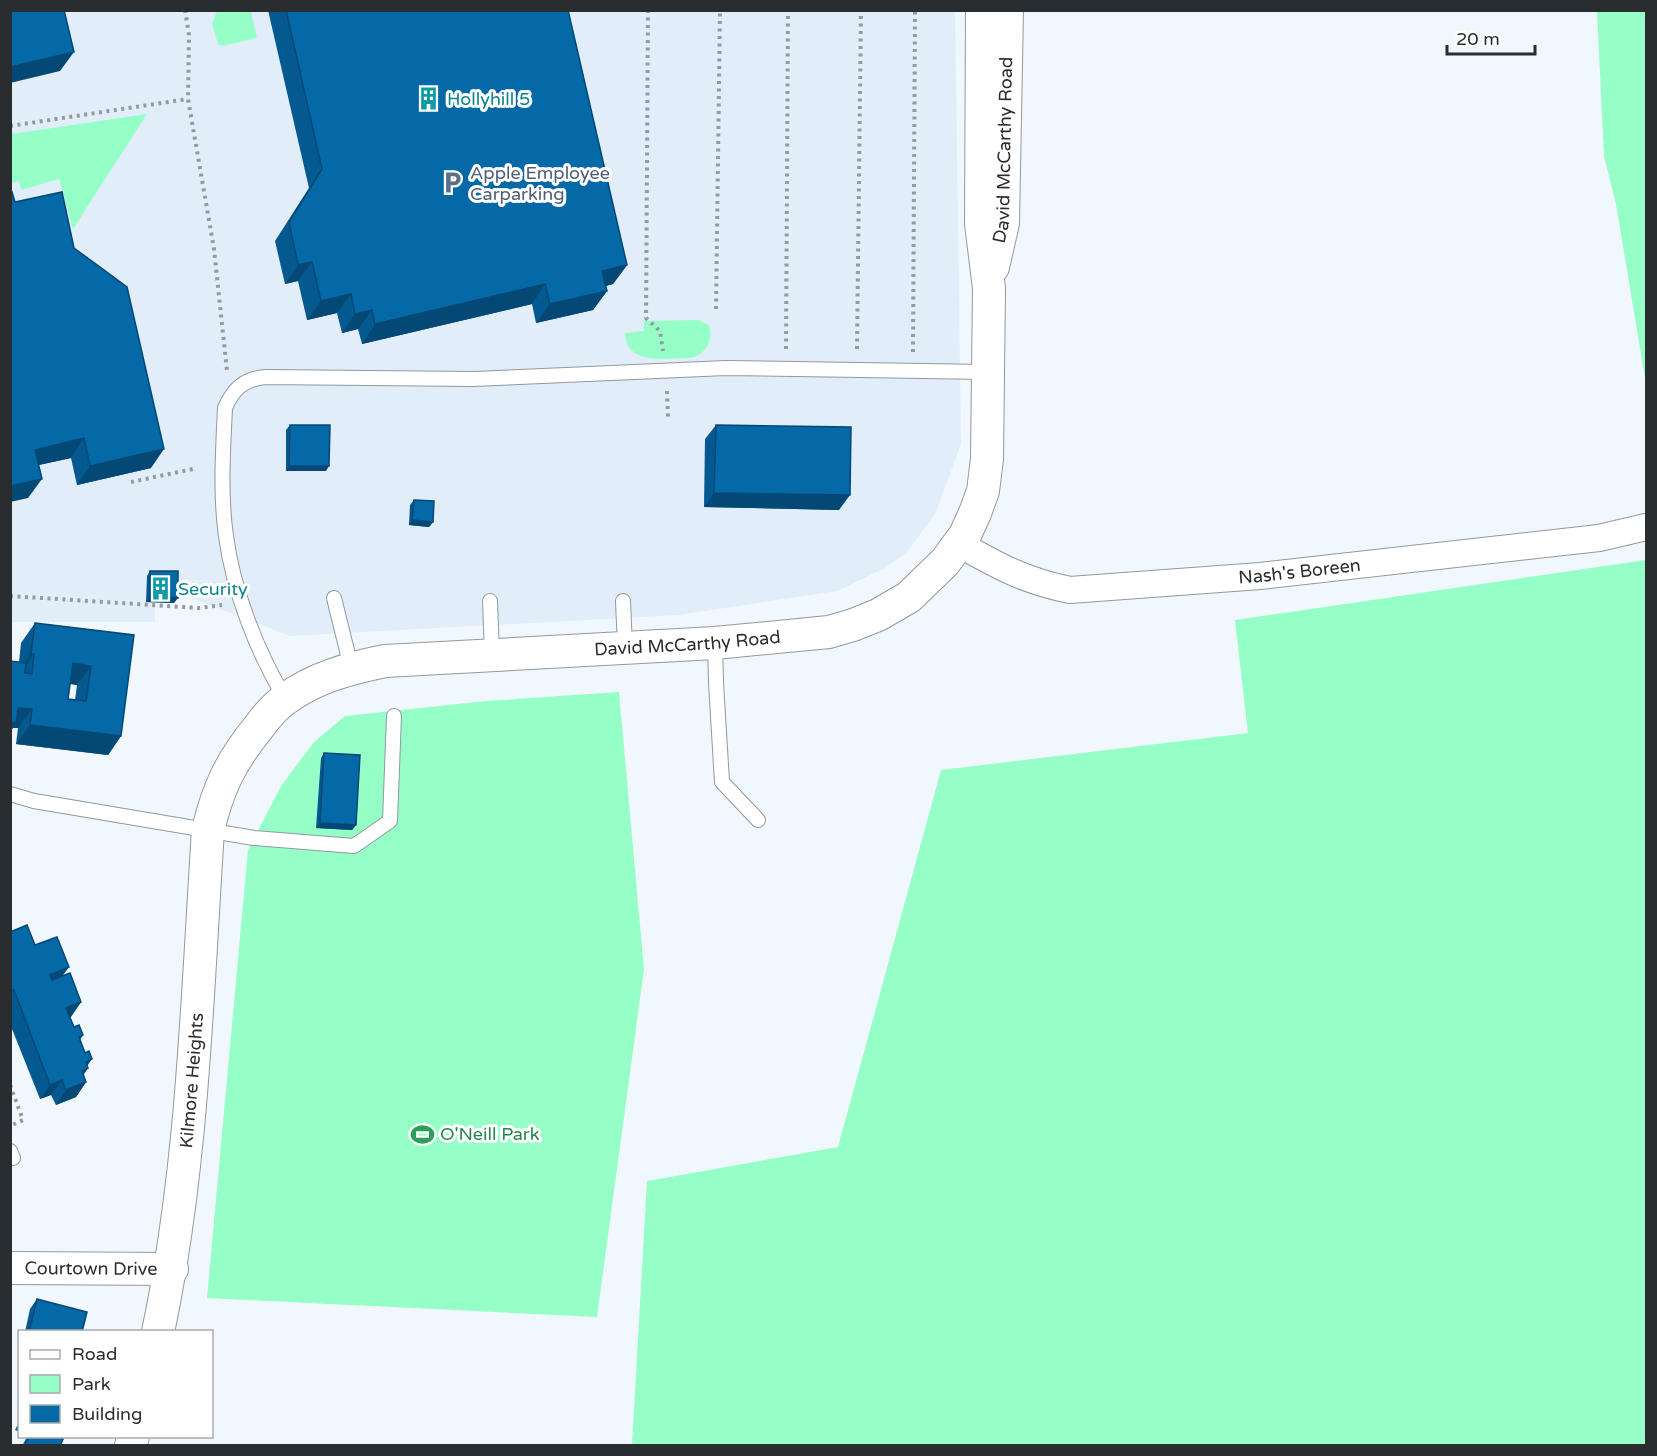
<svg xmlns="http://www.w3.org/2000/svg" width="1657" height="1456" font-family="'Varela Round',sans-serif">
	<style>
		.built { fill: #e1edf9 }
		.green { fill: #95ffc7 }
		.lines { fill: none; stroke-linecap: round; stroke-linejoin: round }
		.service-casing { stroke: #92989e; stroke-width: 16 }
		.minor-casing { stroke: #92989e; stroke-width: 28 }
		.tertiary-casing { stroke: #92989e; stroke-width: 34 }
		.path { stroke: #959a9f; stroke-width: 4; stroke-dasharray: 3 4.5; stroke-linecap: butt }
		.service { stroke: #fff; stroke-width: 14 }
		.minor { stroke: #fff; stroke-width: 26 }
		.tertiary { stroke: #fff; stroke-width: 32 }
		.wall { fill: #045990; fill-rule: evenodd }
		.shaded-wall { fill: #044975 }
		.building { fill: #0568a7; stroke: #044975; stroke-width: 1.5; fill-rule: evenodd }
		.labels { text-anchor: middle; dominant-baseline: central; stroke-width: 6; stroke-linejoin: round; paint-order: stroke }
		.culture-label { font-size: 18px; fill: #0d838f; stroke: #fff; text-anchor: start }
		.street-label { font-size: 18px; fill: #2a2d2f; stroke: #fff }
		.service-label { font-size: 18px; fill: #4e5e75; stroke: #fff; text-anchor: start }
		.leisure-label { font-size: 18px; fill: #27864d; stroke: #fff; text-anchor: start }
	</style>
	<rect width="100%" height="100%" fill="#f0f7fd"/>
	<polygon class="built" points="11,11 955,11 961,444 936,512 908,551 885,568 837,591 678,615 290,636 176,592 154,591 155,622 11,622"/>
	<g class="green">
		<polygon points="217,11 251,11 257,38 222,46 218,44 212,24"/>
		<polygon points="1597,11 1646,11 1646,384 1616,204 1604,156"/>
		<polygon points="147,114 73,229 59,179 21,190 19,181 11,183 11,134"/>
		<path d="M699 320 709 325C714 340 706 354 691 358 666 358 626 366 625 333L644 331V321Z"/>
		<polygon points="1646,560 1646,1445 632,1445 647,1181 838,1147 941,770 1248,733 1235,620"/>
		<polygon points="619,692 644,969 597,1317 207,1298 248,850 281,786 314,742 345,716 486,701"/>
	</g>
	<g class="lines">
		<defs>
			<g id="service">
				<polyline points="334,598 351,667"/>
				<polyline points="490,601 492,654"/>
				<polyline points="623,601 625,647"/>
				<polyline points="715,643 716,683 722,782 758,820"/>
				<path d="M285 698C257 652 233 590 226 536 220 494 223 450 225 408 233 389 244 379 265 377L473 379 726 368 988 372"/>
				<polyline points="10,794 34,801 254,838 354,846 390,821 394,716"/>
				<polyline points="10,1151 13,1158"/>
			</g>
			<g id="minor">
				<path id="s1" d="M959 544C998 566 1025 581 1070 590L1260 576 1599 538 1646 527"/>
			</g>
			<g id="tertiary">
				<path id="s2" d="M993 267 1003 223 1007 10"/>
				<path id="s3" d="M10 1268 172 1269"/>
				<path id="s4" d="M158 1332C193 1166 197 998 208 830 218 788 231 761 258 728 266 717 276 705 287 698 316 677 351 668 385 661L715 643 829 632 853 625 878 615 909 597 945 562 965 535 975 513 983 491 987 459 989 288 981 224 982 10"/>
				<polyline points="131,1446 133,1436"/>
			</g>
		</defs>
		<use href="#service" class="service-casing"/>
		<use href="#minor" class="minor-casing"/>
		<use href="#tertiary" class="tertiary-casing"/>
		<g class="path">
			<polyline points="185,10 189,35 188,99 214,249 227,371"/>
			<polyline points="648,10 646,318 660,331 663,351"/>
			<polyline points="10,126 188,99"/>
			<polyline points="716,309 720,10"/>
			<polyline points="786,349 788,10"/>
			<polyline points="857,349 861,10"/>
			<polyline points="913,352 915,10"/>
			<polyline points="667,391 668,417"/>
			<polyline points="131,482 193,469"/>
			<polyline points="10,596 199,608 222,605"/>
			<polyline points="10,1085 23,1120 10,1126"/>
		</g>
		<use href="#service" class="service"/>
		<use href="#minor" class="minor"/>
		<use href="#tertiary" class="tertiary"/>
	</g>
	<g class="wall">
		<polygon points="268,10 568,10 627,265 613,284 606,286 607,291 593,310 536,323 532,304 362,344 358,329 342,333 337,313 307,320 298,281 285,284 275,241 309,188"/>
		<polygon points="15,202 74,248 151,468 77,485 71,458 38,465 28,498"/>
		<polygon points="290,425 326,471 286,471 286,430"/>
		<polygon points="716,425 839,510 704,507 705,439"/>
		<polygon points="414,500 433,522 429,527 409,525 410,505"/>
		<polygon points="150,571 174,603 146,602 147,576"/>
		<path d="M35 623 134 635 121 736 108 755 16 744 18 728H13L10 731V661L19 662 21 643ZM70 684 77 685 75 700 68 699Z"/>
		<polygon points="324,753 356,825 352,830 316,828 321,758"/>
		<polygon points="10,932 35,945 62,976 81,1002 70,1017 74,1027 83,1035 80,1040 88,1068 83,1075 86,1082 76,1097 56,1105 51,1095 40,1099 10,1024"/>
		<polygon points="37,1299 82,1332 25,1332 30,1309"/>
		<polygon points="20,1420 20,1432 15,1430"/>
		<polygon points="27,1437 63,1437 60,1446 22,1446"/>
	</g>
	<g class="shaded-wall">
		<polygon points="74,52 60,71 10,83 10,67"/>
		<polygon points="312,262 298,281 285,284 298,265"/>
		<polygon points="627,265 613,284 589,290 602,271"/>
		<polygon points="545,284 532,304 362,344 375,324"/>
		<polygon points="607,291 593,310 536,323 550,304"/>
		<polygon points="351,294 337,313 307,320 321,301"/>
		<polygon points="372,310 358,329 342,333 355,314"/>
		<polygon points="84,438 71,458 21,469 35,450"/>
		<polygon points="164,449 151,468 77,485 90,466"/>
		<polygon points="289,466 329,466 326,471 286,471"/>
		<polygon points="42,479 28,498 10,502 10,486"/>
		<polygon points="714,493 850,495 839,510 704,507"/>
		<polygon points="412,520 433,522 429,527 409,525"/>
		<polygon points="150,597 178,598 174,603 146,602"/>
		<polygon points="31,654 34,654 21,673 17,673"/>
		<polygon points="73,663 91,666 77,685 60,682"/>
		<polygon points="18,708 32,709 18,728 13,728 10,731 10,719"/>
		<polygon points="30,725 121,736 108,755 16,744"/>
		<polygon points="320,823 356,825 352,830 316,828"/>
		<polygon points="69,967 58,982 39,990 50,975"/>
		<polygon points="81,1002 71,1017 56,1022 66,1008"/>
		<polygon points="92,1059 85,1069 88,1068 78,1083 71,1085 86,1062"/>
		<polygon points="62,1080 51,1095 40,1099 50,1085"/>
		<polygon points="86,1082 76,1097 56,1105 66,1090"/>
	</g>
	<g class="building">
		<polygon points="10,10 64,10 74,52 10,67"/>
		<polygon points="286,10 568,10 627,265 602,271 607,291 550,304 545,284 375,324 372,310 355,314 351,294 321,301 312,262 298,265 289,222 322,169"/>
		<polygon points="12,192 15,202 62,192 74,248 127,287 164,449 90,466 84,438 35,450 42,479 10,486 10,193"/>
		<polygon points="290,425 330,425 329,466 289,466"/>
		<polygon points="716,425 851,427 850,495 714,493"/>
		<polygon points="414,500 434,501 433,522 412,520"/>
		<polygon points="150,571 178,571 178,598 150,597"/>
		<path d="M35 623 134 635 121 736 30 725 32 709 18 708 16 723 10 722V661L26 663 25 673 32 674 34 654H31ZM73 663 91 666 86 701 68 699Z"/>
		<polygon points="324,753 360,755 356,825 320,823"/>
		<polygon points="27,925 35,945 57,937 69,967 50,975 52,980 70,973 81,1002 66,1008 74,1027 79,1025 83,1035 79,1037 85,1053 89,1051 92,1059 86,1062 88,1068 82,1071 86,1082 66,1090 62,1080 50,1085 14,990 10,991 10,932"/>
		<polygon points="37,1299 87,1312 82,1332 29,1332"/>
		<polygon points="29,1437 64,1437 60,1446 24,1446"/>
	</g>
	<defs>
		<symbol id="building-bare" viewBox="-9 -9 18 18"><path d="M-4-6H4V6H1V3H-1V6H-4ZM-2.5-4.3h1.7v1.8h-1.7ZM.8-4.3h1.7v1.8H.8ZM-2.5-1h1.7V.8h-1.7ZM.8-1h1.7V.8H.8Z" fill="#0f9aa8" stroke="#fff" stroke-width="2.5" paint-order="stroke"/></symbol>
		<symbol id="parking-bare" viewBox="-9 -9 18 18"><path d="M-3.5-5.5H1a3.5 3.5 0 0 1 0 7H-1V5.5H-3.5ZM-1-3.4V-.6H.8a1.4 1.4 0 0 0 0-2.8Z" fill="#5c6f8a" stroke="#fff" stroke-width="2.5" paint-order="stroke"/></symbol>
		<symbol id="stadium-bare" viewBox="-9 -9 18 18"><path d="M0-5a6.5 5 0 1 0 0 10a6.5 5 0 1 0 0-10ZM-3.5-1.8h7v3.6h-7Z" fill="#2e9e5b" stroke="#fff" stroke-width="2.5" paint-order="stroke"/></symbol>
	</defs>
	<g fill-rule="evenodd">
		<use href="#building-bare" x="412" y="82" width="33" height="33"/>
		<use href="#parking-bare" x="436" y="166" width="33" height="33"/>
		<use href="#building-bare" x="144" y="572" width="33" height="33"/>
		<use href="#stadium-bare" x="406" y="1118" width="33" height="33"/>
	</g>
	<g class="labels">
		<g class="culture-label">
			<text x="447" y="99">Hollyhill 5</text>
			<text x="178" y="589">Security</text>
		</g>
		<g class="street-label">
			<text stroke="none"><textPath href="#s2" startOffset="118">David McCarthy Road</textPath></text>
			<text stroke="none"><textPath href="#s1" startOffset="351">Nash's Boreen</textPath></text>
			<text stroke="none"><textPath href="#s4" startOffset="1070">David McCarthy Road</textPath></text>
			<text stroke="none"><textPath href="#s4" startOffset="254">Kilmore Heights</textPath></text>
			<text stroke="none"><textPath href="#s3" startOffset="81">Courtown Drive</textPath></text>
		</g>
		<g class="service-label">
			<text x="470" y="173">Apple Employee<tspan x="470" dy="21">Carparking</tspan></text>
		</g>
		<g class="leisure-label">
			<text x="440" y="1134">O'Neill Park</text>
		</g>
	</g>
	<rect width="1657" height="1456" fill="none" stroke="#2a2d2f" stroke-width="24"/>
	<rect x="18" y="1330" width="195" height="108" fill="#ffffff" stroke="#aaabac" stroke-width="1.5"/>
	<rect x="30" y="1350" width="30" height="9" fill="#ffffff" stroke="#aaabac" stroke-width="1.5"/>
	<text x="72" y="1360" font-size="18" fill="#2a2d2f">Road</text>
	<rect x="30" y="1375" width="30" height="18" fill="#95ffc7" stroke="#aaabac" stroke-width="1.5"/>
	<text x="72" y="1390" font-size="18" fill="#2a2d2f">Park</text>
	<rect x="30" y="1405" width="30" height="18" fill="#0568a7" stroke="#aaabac" stroke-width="1.5"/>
	<text x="72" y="1420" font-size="18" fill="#2a2d2f">Building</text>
	<path d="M1447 45v9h88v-9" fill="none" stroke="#2a2d2f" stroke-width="3"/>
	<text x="1456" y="45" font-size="18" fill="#2a2d2f" stroke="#ffffff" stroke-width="4.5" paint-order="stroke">20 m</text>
</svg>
